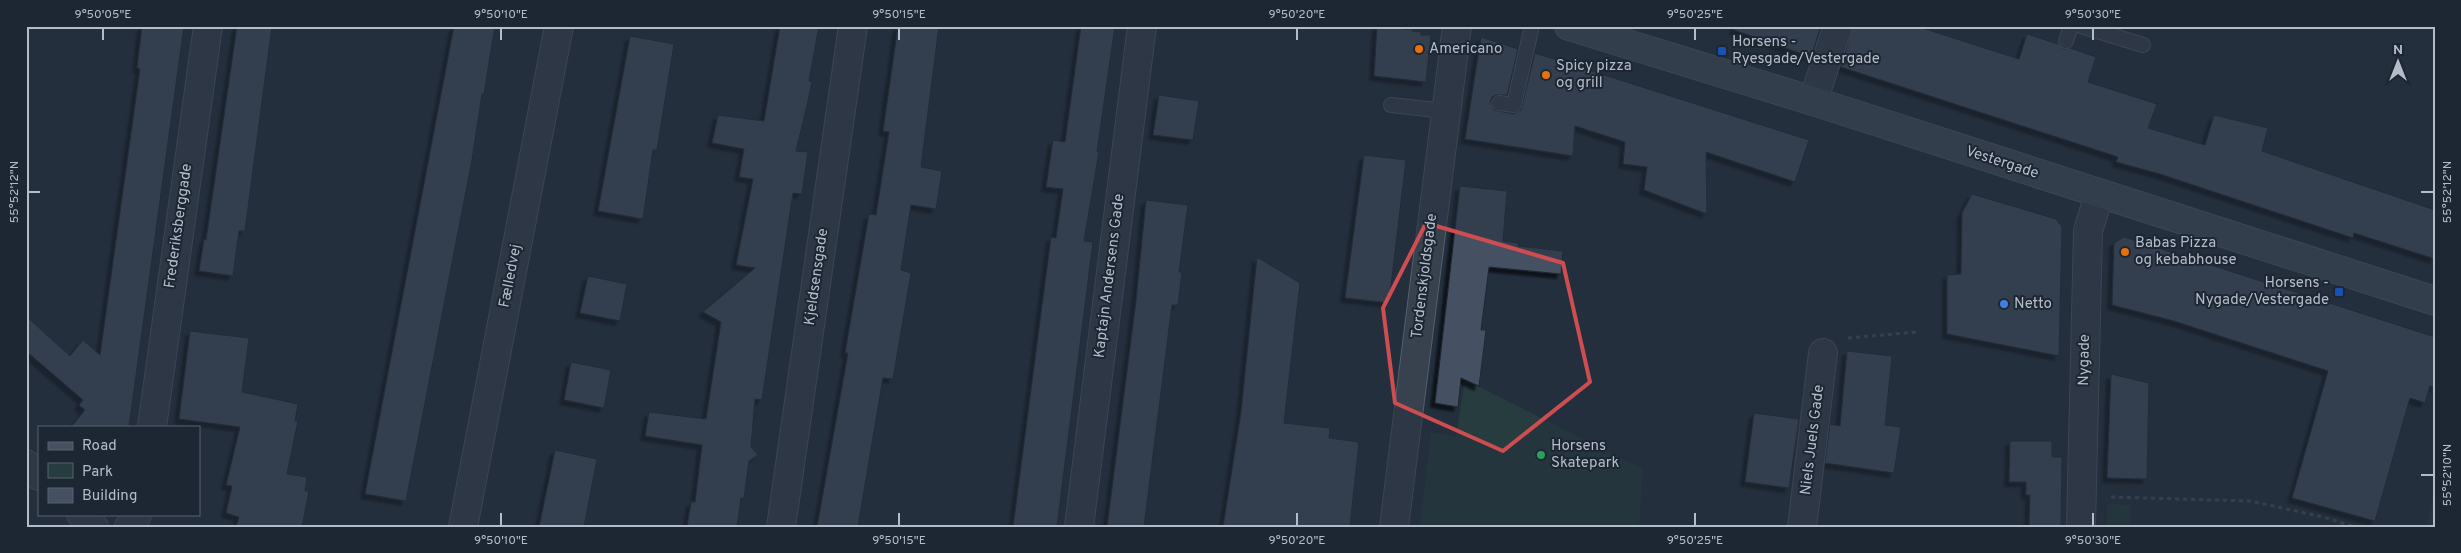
<svg xmlns="http://www.w3.org/2000/svg" width="2461" height="553" font-family="Overpass,sans-serif">
	<style>
		.green { fill: #263c3f }
		.building { fill: #455162; stroke: #1f2835; filter: url(#shadow) }
		.lines { fill: none; stroke-linecap: round; stroke-linejoin: round }
		.lane-casing { stroke: #565f6c; stroke-width: 16 }
		.street-casing { stroke: #565f6c; stroke-width: 30 }
		.secondary-casing { stroke: #565f6c; stroke-width: 30 }
		.path { stroke: #44595c; stroke-width: 3; stroke-dasharray: 4 4; stroke-linecap: butt }
		.lane { stroke: #38414e; stroke-width: 14 }
		.street { stroke: #38414e; stroke-width: 28 }
		.secondary { stroke: #465061; stroke-width: 28 }
		.marked { fill: none; stroke: #ce4d50; stroke-width: 4; stroke-linejoin: round }
		.ticks { fill: none; stroke: #b4bcc9; stroke-width: 2 }
		.food-dot { fill: #e8710a; stroke: #1d2633; stroke-width: 2 }
		.transit-dot { fill: #1a4fb4; stroke: #1d2633; stroke-width: 2 }
		.shop-dot { fill: #3f7fe0; stroke: #1d2633; stroke-width: 2 }
		.leisure-dot { fill: #2e9e5b; stroke: #1d2633; stroke-width: 2 }
		.labels { text-anchor: middle; dominant-baseline: central; stroke-width: 4; stroke-linejoin: round; paint-order: stroke }
		.poi-label { font-size: 15px; fill: #b4bcc9; stroke: #1d2633; text-anchor: start }
		.street-label { font-size: 15px; fill: #b4bcc9; stroke: #1d2633 }
		.neatline { fill: none; stroke: #b4bcc9; stroke-width: 2 }
		.ticks-label { font-size: 12px; text-anchor: middle; fill: #b4bcc9 }
	</style>
	<defs>
		<filter id="shadow"><feDropShadow dx="-4.5" dy="4.5" stdDeviation="1" flood-color="#0009"/></filter>
	</defs>
	<rect width="100%" height="100%" fill="#242f3e"/>
	<g class="green">
		<polygon points="1465,380 1643,469 1639,527 1420,527 1431,432 1456,437"/>
		<polygon points="2435,489 2435,527 2426,527"/>
		<polygon points="2107,504 2131,505 2130,527 2107,527"/>
	</g>
	<g class="building">
		<polygon points="142,26 184,26 129,427 71,427 85,410 79,405 83,400 26,351 26,316 70,356 83,340 100,355 140,69 137,68"/>
		<polygon points="237,26 272,26 245,231 239,231 233,276 199,271 204,239 206,240"/>
		<polygon points="454,26 495,26 484,94 482,94 472,160 406,501 365,494"/>
		<polygon points="780,26 819,26 809,81 812,82 808,101 796,151 808,152 802,194 793,193 762,400 755,399 751,447 758,455 749,461 744,498 741,498 737,527 687,527 691,502 695,502 702,445 645,436 649,412 706,419 721,322 703,312 755,268 736,265 753,179 739,177 744,149 712,143 718,115 764,121"/>
		<polygon points="898,26 939,26 921,167 942,171 936,209 911,205 901,270 911,273 893,379 883,378 858,527 817,527 848,353 845,353 869,214 876,215 889,132 883,131"/>
		<polygon points="1081,26 1115,26 1097,152 1099,152 1084,241 1093,242 1057,527 1013,527 1051,237 1056,238 1063,189 1046,187 1053,140 1065,142"/>
		<polygon points="1377,26 1402,26 1402,29 1412,29 1412,31 1421,32 1421,35 1431,35 1426,82 1374,76"/>
		<polygon points="1734,26 1821,26 1811,57 1734,30"/>
		<polygon points="1853,26 1916,26 2019,59 2027,34 2058,44 2064,49 2070,48 2096,57 2088,82 2157,104 2148,128 2205,145 2214,115 2268,128 2262,151 2435,210 2435,259 2354,233 2353,238 2160,174 2116,162 2118,157 1841,67"/>
		<polygon points="630,36 674,44 657,150 653,150 643,219 598,211"/>
		<polygon points="1481,37 1518,49 1507,95 1496,95 1492,97 1490,102 1494,110 1513,114 1521,110 1535,53 1809,140 1795,182 1706,152 1707,214 1644,190 1647,167 1623,164 1625,142 1575,126 1573,156 1465,139"/>
		<polygon points="1159,95 1199,101 1193,140 1153,135"/>
		<polygon points="1364,155 1406,160 1389,303 1345,298"/>
		<polygon points="1460,186 1507,191 1503,241 1518,243 1518,246 1563,251 1561,274 1489,267 1481,330 1486,330 1479,386 1461,378 1458,407 1435,403"/>
		<polygon points="1972,194 2056,219 2062,227 2059,356 1947,334 1947,275 1961,274 1962,213"/>
		<polygon points="1146,200 1188,205 1179,272 1182,272 1178,305 1172,305 1144,527 1107,527 1136,301"/>
		<polygon points="2124,237 2435,337 2435,387 2430,386 2425,403 2410,398 2375,521 2292,498 2328,371 2174,321 2112,305 2114,243"/>
		<polygon points="1257,257 1300,283 1284,423 1330,428 1329,438 1359,442 1350,527 1223,527 1241,412"/>
		<polygon points="588,276 627,284 620,321 580,313"/>
		<polygon points="190,331 249,338 242,392 298,404 295,421 298,421 287,474 307,477 305,491 309,491 302,527 236,527 239,517 226,513 232,486 226,485 240,427 179,419"/>
		<polygon points="1847,351 1892,356 1885,425 1901,427 1894,473 1825,463 1830,424 1840,426"/>
		<polygon points="571,362 611,370 604,408 564,400"/>
		<polygon points="2111,374 2149,383 2147,479 2107,478"/>
		<polygon points="1754,413 1799,419 1789,488 1745,482"/>
		<polygon points="2010,441 2052,441 2052,457 2062,457 2061,527 2029,527 2030,495 2026,495 2026,482 2009,482"/>
		<polygon points="555,450 597,459 584,527 539,527"/>
	</g>
	<g class="lines">
		<defs>
			<g id="lane">
				<polyline points="2081,26 2143,45"/>
				<polyline points="2066,41 2071,26"/>
				<polyline points="1499,103 1514,105 1532,26"/>
				<polyline points="1391,105 1445,111"/>
			</g>
			<g id="street">
				<polyline points="1813,101 1838,26"/>
				<polyline points="152,427 208,26"/>
				<polyline points="26,464 39,476"/>
				<polyline points="81,514 94,527"/>
				<polyline points="129,527 134,522 137,514"/>
				<polyline points="463,527 559,26"/>
				<polyline points="781,527 853,26"/>
				<polyline points="1079,527 1142,26"/>
				<polyline points="1394,527 1457,26"/>
				<polyline points="1802,527 1823,353"/>
				<polyline points="2081,527 2088,231 2099,195"/>
			</g>
			<polyline id="secondary" points="1569,26 1813,101 2435,301"/>
		</defs>
		<use href="#lane" class="lane-casing"/>
		<use href="#street" class="street-casing"/>
		<use href="#secondary" class="secondary-casing"/>
		<g class="path">
			<polyline points="1848,338 1917,332"/>
			<polyline points="2111,497 2250,501 2323,517 2355,527"/>
		</g>
		<use href="#lane" class="lane"/>
		<use href="#street" class="street"/>
		<use href="#secondary" class="secondary"/>
	</g>
	<path d="M0 0H2461V553H0ZM1426 223 1563 263 1590 382 1503 451 1395 403 1383 308Z" fill="#242f3e" fill-opacity=".55" fill-rule="evenodd"/>
	<path class="marked" d="M1426 223 1563 263 1590 382 1503 451 1395 403 1383 308Z"/>
	<path class="ticks" d="M103 28V40M501 28V40M899 28V40M1297 28V40M1695 28V40M2093 28V40M28 192H40M2421 192H2434M2421 475H2434M501 513V526M899 513V526M1297 513V526M1695 513V526M2093 513V526"/>
	<g class="food-dot">
		<circle cx="1419" cy="49" r="5"/>
		<circle cx="1546" cy="75" r="5"/>
		<circle cx="2125" cy="252" r="5"/>
	</g>
	<g class="transit-dot">
		<rect x="1717" y="46" width="10" height="10" rx="2.5"/>
		<rect x="2334" y="287" width="10" height="10" rx="2.5"/>
	</g>
	<circle class="shop-dot" cx="2004" cy="304" r="5"/>
	<circle class="leisure-dot" cx="1541" cy="455" r="5"/>
	<g class="labels">
		<g class="poi-label">
			<text x="1732" y="42">Horsens -<tspan x="1732" dy="17">Ryesgade/Vestergade</tspan></text>
			<text x="1429" y="49">Americano</text>
			<text x="1556" y="66">Spicy pizza<tspan x="1556" dy="17">og grill</tspan></text>
			<text x="2135" y="243">Babas Pizza<tspan x="2135" dy="17">og kebabhouse</tspan></text>
			<text x="2329" y="283" text-anchor="end">Horsens -<tspan x="2329" dy="17">Nygade/Vestergade</tspan></text>
			<text x="2014" y="304">Netto</text>
			<text x="1551" y="446">Horsens<tspan x="1551" dy="17">Skatepark</tspan></text>
		</g>
		<g class="street-label">
			<text transform="translate(2002 163) rotate(18)">Vestergade</text>
			<text transform="translate(179 226) rotate(-82)">Frederiksberggade</text>
			<text transform="translate(511 276) rotate(-79)">Fælledvej</text>
			<text transform="translate(1110 276) rotate(-83)">Kaptajn Andersens Gade</text>
			<text transform="translate(1425 276) rotate(-83)">Tordenskjoldsgade</text>
			<text transform="translate(817 277) rotate(-82)">Kjeldsensgade</text>
			<text transform="translate(2085 360) rotate(-89)">Nygade</text>
			<text transform="translate(1813 440) rotate(-83)">Niels Juels Gade</text>
		</g>
	</g>
	<rect width="2461" height="553" fill="none" stroke="#1d2633" stroke-width="55"/>
	<rect x="38" y="426" width="162" height="90" fill="#1d2633" stroke="#59626f"/>
	<rect x="48" y="442" width="25" height="8" fill="#465061" stroke="#59626f"/>
	<text x="82" y="450" font-size="15" fill="#b4bcc9">Road</text>
	<rect x="48" y="463" width="25" height="15" fill="#263c3f" stroke="#59626f"/>
	<text x="82" y="476" font-size="15" fill="#b4bcc9">Park</text>
	<rect x="48" y="488" width="25" height="15" fill="#455162" stroke="#59626f"/>
	<text x="82" y="500" font-size="15" fill="#b4bcc9">Building</text>
	<g transform="translate(2398 62)" stroke="#1d2633" stroke-width="4" paint-order="stroke">
	<path d="M0-4L9 19L0 12L-9 19Z" fill="#b4bcc9"/>
	<text y="-8" font-size="14" font-weight="bold" text-anchor="middle" fill="#b4bcc9">N</text>
	</g>
	<rect x="28" y="28" width="2406" height="498" class="neatline"/>
	<g class="ticks-label">
		<text x="103" y="18">9°50'05"E</text>
		<text x="501" y="18">9°50'10"E</text>
		<text x="899" y="18">9°50'15"E</text>
		<text x="1297" y="18">9°50'20"E</text>
		<text x="1695" y="18">9°50'25"E</text>
		<text x="2093" y="18">9°50'30"E</text>
		<text transform="translate(14 192) rotate(-90)" y="4">55°52'12"N</text>
		<text transform="translate(2447 192) rotate(-90)" y="4">55°52'12"N</text>
		<text transform="translate(2447 475) rotate(-90)" y="4">55°52'10"N</text>
		<text x="501" y="544">9°50'10"E</text>
		<text x="899" y="544">9°50'15"E</text>
		<text x="1297" y="544">9°50'20"E</text>
		<text x="1695" y="544">9°50'25"E</text>
		<text x="2093" y="544">9°50'30"E</text>
	</g>
</svg>
